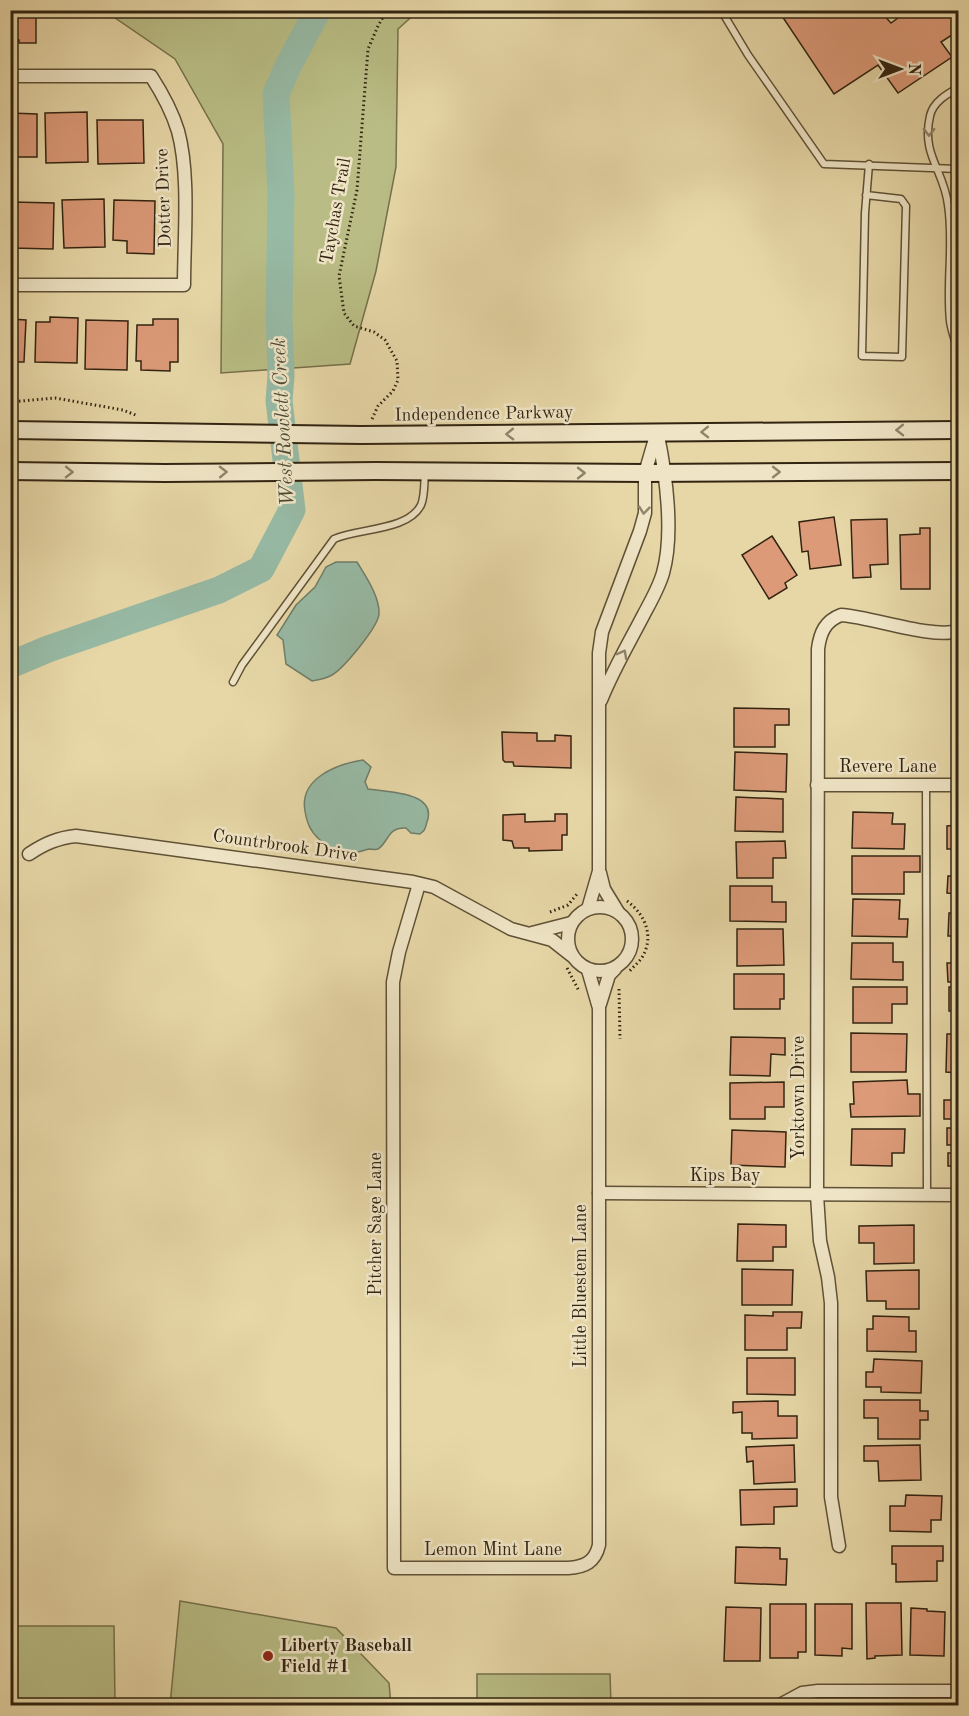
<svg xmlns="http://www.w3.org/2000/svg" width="969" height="1716" font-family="'Old Standard TT',serif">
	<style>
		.green { fill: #b9bd85; stroke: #76704b; stroke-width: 1.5 }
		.water { fill: #97baa5; stroke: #6f7e6a; stroke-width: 1.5 }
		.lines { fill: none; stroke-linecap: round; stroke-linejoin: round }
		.river { stroke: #97baa5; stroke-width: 27 }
		.building { fill: #dc9a78; stroke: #322411; stroke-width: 1.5 }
		.service-casing { stroke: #5f5136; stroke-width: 9 }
		.minor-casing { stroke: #5f5136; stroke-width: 15 }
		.secondary-casing { stroke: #322411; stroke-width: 20 }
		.path { stroke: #322411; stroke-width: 3; stroke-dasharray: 1.5 3; stroke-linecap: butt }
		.service { stroke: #efe5c6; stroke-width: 6 }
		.minor { stroke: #efe5c6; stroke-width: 12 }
		.secondary { stroke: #efe5c6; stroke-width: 16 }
		.oneway { stroke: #90846c }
		.poi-dot { fill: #8f2418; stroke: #efe5c6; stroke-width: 2 }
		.labels { text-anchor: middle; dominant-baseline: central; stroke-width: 5; stroke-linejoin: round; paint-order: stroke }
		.street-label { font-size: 18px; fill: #322411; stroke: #efe5c6 }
		.poi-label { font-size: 18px; font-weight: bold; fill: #322411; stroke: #efe5c6; text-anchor: start }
		.water-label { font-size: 20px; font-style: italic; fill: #4b4a36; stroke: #efe5c6 }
	</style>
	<rect width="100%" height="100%" fill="#e7d7a7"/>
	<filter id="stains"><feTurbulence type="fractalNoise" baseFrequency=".00333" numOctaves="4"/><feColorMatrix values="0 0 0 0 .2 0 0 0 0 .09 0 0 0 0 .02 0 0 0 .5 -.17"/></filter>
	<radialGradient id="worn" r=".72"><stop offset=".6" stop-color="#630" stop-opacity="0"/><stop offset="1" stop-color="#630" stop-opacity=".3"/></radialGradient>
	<g class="green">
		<polygon points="105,11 418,11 398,29 396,167 376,271 350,364 221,373 223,144 175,59"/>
		<polygon points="180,1601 336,1628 389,1683 391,1705 170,1705"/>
		<polygon points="11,1626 114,1626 115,1705 11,1705"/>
		<polygon points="477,1674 610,1674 611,1705 477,1705"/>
		<polygon points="958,1700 958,1706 804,1705 807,1702"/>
	</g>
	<g class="water">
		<path d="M336 562H357C366 577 380 597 379 614 378 627 342 671 330 676 324 679 317 680 312 681L286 664 283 640 277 635 296 605 315 587 326 567Z"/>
		<path d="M363 760 371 767 365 782 368 789C388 792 438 792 427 822 425 828 426 830 420 834L411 833 406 828C387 827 389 842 378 849 375 850 372 849 369 849 357 852 349 856 337 853 329 851 325 844 319 839 310 831 307 823 305 811 299 779 336 764 363 760Z"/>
	</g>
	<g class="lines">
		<polyline class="river" points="10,665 48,649 219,590 261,569 292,510 279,401 281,376 279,317 281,194 276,94 288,66 318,10"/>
	</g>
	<g class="building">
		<polygon points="10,10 36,10 36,43 19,43 19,40 10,40"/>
		<polygon points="778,10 879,10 891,23 909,10 958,10 958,31 941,42 952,57 898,93 878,65 834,94"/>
		<polygon points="87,112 88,162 46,163 45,113"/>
		<polygon points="10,113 37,114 37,157 10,157"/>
		<polygon points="97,120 143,120 144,163 98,164"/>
		<polygon points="104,199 105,247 64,248 62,200"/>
		<polygon points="114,200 155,201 154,254 127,253 127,241 113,240"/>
		<polygon points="13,202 54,203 53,249 12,248"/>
		<polygon points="50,317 78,318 77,363 35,362 36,322 50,322"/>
		<polygon points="10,319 26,320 24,362 10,362"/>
		<polygon points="153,319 178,319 178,362 170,362 170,371 141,370 141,361 136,361 137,325 153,325"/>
		<polygon points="86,320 128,321 127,370 85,369"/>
		<polygon points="834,517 841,565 810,569 808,551 802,552 799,522"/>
		<polygon points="887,519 888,564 870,565 871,577 853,578 851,520"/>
		<polygon points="920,528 930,528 930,589 901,589 900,535 920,534"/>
		<polygon points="772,536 797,575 785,583 787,588 769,599 742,555"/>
		<polygon points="734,708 789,709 789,725 775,725 775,747 734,747"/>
		<polygon points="502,732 537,733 537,741 555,741 555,735 571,736 571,768 514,766 513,762 505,762 503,760"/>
		<polygon points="735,752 787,754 786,792 734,790"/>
		<polygon points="736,797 783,799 783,832 735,831"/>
		<polygon points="853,812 893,813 892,824 905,824 904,849 852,848"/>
		<polygon points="525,814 525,822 555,821 555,814 567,814 567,835 562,835 562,850 529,851 529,848 514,848 512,841 503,840 503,815"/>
		<polygon points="958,825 958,849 947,849 947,826"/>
		<polygon points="785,841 786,858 773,858 773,878 737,878 736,842"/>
		<polygon points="852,856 920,856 920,872 904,872 904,894 852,894"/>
		<polygon points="952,856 958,857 958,894 947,893 948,876 952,876"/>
		<polygon points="730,886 772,886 772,902 786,902 786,922 730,921"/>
		<polygon points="853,899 900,900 899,919 908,919 907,937 852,936"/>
		<polygon points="949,913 958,913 958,936 948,936"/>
		<polygon points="737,929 783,929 784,965 737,966"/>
		<polygon points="852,943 893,943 893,962 903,962 903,980 851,979"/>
		<polygon points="947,963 958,963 958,982 948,982"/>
		<polygon points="734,974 784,974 784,999 780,999 780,1009 734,1009"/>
		<polygon points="853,987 907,987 907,1004 892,1004 892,1023 853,1023"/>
		<rect x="949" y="987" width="9" height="24"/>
		<polygon points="851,1033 907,1034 906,1072 851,1072"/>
		<polygon points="947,1034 958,1034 958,1073 946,1072"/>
		<polygon points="731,1037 785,1038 785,1055 771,1054 770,1076 730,1075"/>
		<polygon points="907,1080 908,1094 920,1094 920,1116 851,1117 850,1104 854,1104 853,1082"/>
		<polygon points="952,1080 958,1081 958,1119 944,1119 944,1100 952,1100"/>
		<polygon points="784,1082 784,1107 765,1107 765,1119 730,1119 730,1083"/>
		<polygon points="947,1128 958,1128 958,1166 948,1166 948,1153 955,1153 955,1145 947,1145"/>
		<polygon points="852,1129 905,1129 904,1153 892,1153 892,1166 851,1165"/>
		<polygon points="732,1130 786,1132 785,1167 731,1165"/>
		<polygon points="738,1224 786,1225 786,1247 773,1247 773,1261 737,1261"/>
		<polygon points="914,1225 914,1263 874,1264 874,1243 859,1243 859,1226"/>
		<polygon points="742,1269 793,1270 792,1305 742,1305"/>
		<polygon points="919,1270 919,1309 886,1309 886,1301 867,1301 866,1271"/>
		<polygon points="773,1312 802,1312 801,1328 787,1328 787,1350 745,1350 745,1315 773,1316"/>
		<polygon points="873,1316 909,1317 909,1331 916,1331 916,1352 867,1351 867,1329 873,1329"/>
		<polygon points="747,1358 795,1358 795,1395 747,1394"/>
		<polygon points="874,1359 922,1361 921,1393 881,1392 881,1387 866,1387 866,1372 873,1372"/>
		<polygon points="864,1400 920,1400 920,1411 928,1411 928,1420 920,1420 920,1439 878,1439 878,1418 864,1418"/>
		<polygon points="778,1401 778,1416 797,1416 797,1438 752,1439 752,1433 742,1433 742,1412 733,1413 733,1402"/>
		<polygon points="794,1445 795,1482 754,1484 753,1461 747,1462 746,1447"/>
		<polygon points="920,1445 921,1480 879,1481 878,1461 864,1461 864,1446"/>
		<polygon points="797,1489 797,1506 774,1507 774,1524 741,1525 740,1490"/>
		<polygon points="906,1495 942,1496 941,1520 931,1520 931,1532 890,1531 890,1506 905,1506"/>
		<polygon points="892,1546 943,1546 943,1561 937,1561 937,1581 896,1582 896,1564 892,1564"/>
		<polygon points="736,1547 780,1548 780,1559 787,1559 786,1585 735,1583"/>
		<polygon points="866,1603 901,1603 902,1655 875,1656 875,1658 867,1659"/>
		<polygon points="770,1604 806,1604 806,1652 798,1652 798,1658 770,1658"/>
		<polygon points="815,1604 852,1604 852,1649 842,1648 842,1656 815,1655"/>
		<polygon points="726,1607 761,1608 760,1661 724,1661"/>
		<polygon points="911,1608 927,1609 927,1611 945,1612 944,1656 910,1655"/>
	</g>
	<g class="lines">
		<defs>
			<g id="service">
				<polyline points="721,10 748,55 824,164 958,169"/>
				<path d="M958 88C947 94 933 102 930 116 921 155 944 170 948 205 954 243 946 283 950 321 951 331 956 342 958 352"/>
				<polyline points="866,195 901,199 906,206 902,357 862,356 865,213 869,164"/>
				<path d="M233 682 242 665 334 539C359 528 408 531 421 505 425 496 424 482 425 472"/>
				<polyline points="926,786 927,1195"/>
			</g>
			<g id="minor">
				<path d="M10 76H151C162 93 172 111 178 131 190 174 184 239 184 285H10"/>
				<path d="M601 700C613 670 629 643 644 614 651 601 659 587 663 573 674 534 666 475 658 436"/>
				<polyline points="817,785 958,785"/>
				<path d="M29 854C44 844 57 838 76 836L413 882 434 887 511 929 552 940 571 955"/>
				<polyline points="600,873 604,889 618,912"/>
				<path d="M419 884 399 952 393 982 394 1568H568C585 1567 595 1562 599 1545V1008L588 970"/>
				<circle cx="600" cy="939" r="32"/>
				<polyline points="588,909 599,871 599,653 602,632 640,531 645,513 645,473 657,432"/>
				<polyline points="532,933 571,923"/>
				<polyline points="600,1004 609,975 615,969"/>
				<polyline points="599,1193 958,1195"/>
				<path d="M839 1546 831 1497V1303L828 1277 820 1241 817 1195 818 649C820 633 825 621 841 615 872 617 932 639 958 631"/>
				<polyline points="778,1706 802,1693 818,1691 958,1691"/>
			</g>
			<g id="secondary">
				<polyline points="10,430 361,435 958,430"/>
				<polyline points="10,471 165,473 376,471 645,473 958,471"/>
			</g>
		</defs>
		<use href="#service" class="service-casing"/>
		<use href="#minor" class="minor-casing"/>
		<use href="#secondary" class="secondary-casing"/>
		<g class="path">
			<polyline points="10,402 55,398 123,410 138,416"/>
			<polyline points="372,419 378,406 393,391 398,380 397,361 385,340 374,332 354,326 344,313 339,276 357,190 368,49 378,26 387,10"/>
			<path d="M627 901C646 915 655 938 641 959 637 964 632 968 628 973"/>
			<polyline points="550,912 568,905 577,894"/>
			<polyline points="567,968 579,991"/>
			<polyline points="619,989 620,1039"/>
		</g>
		<use href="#service" class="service"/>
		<use href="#minor" class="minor"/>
		<use href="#secondary" class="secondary"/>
	</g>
	<defs><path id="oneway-chevron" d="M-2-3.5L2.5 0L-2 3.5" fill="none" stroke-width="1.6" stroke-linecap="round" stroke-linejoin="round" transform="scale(1.5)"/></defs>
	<g class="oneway">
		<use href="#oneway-chevron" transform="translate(929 132) rotate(91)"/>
		<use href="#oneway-chevron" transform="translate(900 430) rotate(179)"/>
		<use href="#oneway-chevron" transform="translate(705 432) rotate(179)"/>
		<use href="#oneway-chevron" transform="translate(510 434) rotate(179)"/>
		<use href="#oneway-chevron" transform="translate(69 472) rotate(1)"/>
		<use href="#oneway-chevron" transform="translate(223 472) rotate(-1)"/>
		<use href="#oneway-chevron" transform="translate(776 472)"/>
		<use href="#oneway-chevron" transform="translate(581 473)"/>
		<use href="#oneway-chevron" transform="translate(644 510) rotate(96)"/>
		<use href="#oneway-chevron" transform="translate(623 654) rotate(-62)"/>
	</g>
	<circle class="poi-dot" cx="268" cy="1656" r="6"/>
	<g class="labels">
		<g class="street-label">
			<text transform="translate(164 198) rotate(-92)">Dotter Drive</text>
			<text transform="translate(336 211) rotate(-80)">Taychas Trail</text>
			<text transform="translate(484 414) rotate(-1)">Independence Parkway</text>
			<text x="888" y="767">Revere Lane</text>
			<text transform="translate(285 846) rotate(8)">Countrbrook Drive</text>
			<text transform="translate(799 1098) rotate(-90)">Yorktown Drive</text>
			<text x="725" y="1176">Kips Bay</text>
			<text transform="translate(376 1224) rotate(-90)">Pitcher Sage Lane</text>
			<text transform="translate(581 1286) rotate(-90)">Little Bluestem Lane</text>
			<text x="493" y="1550">Lemon Mint Lane</text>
		</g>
		<g class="poi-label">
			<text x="280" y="1646">Liberty Baseball<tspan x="280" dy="21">Field #1</tspan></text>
		</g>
		<g class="water-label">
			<text transform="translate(284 422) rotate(-93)">West Rowlett Creek</text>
		</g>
	</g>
	<rect width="969" height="1716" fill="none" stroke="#e7d7a7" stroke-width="36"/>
	<rect x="12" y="12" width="945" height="1692" fill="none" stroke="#322411" stroke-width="3"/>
	<rect x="18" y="18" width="933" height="1680" fill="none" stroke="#322411" stroke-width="1.5"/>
	<g transform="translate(900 69) rotate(90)" stroke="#efe5c6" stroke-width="4.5" paint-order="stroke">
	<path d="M0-4.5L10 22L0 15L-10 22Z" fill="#322411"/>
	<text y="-9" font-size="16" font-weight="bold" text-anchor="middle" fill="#322411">N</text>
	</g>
	<rect width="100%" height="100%" filter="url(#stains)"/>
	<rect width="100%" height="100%" fill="url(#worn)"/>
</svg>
